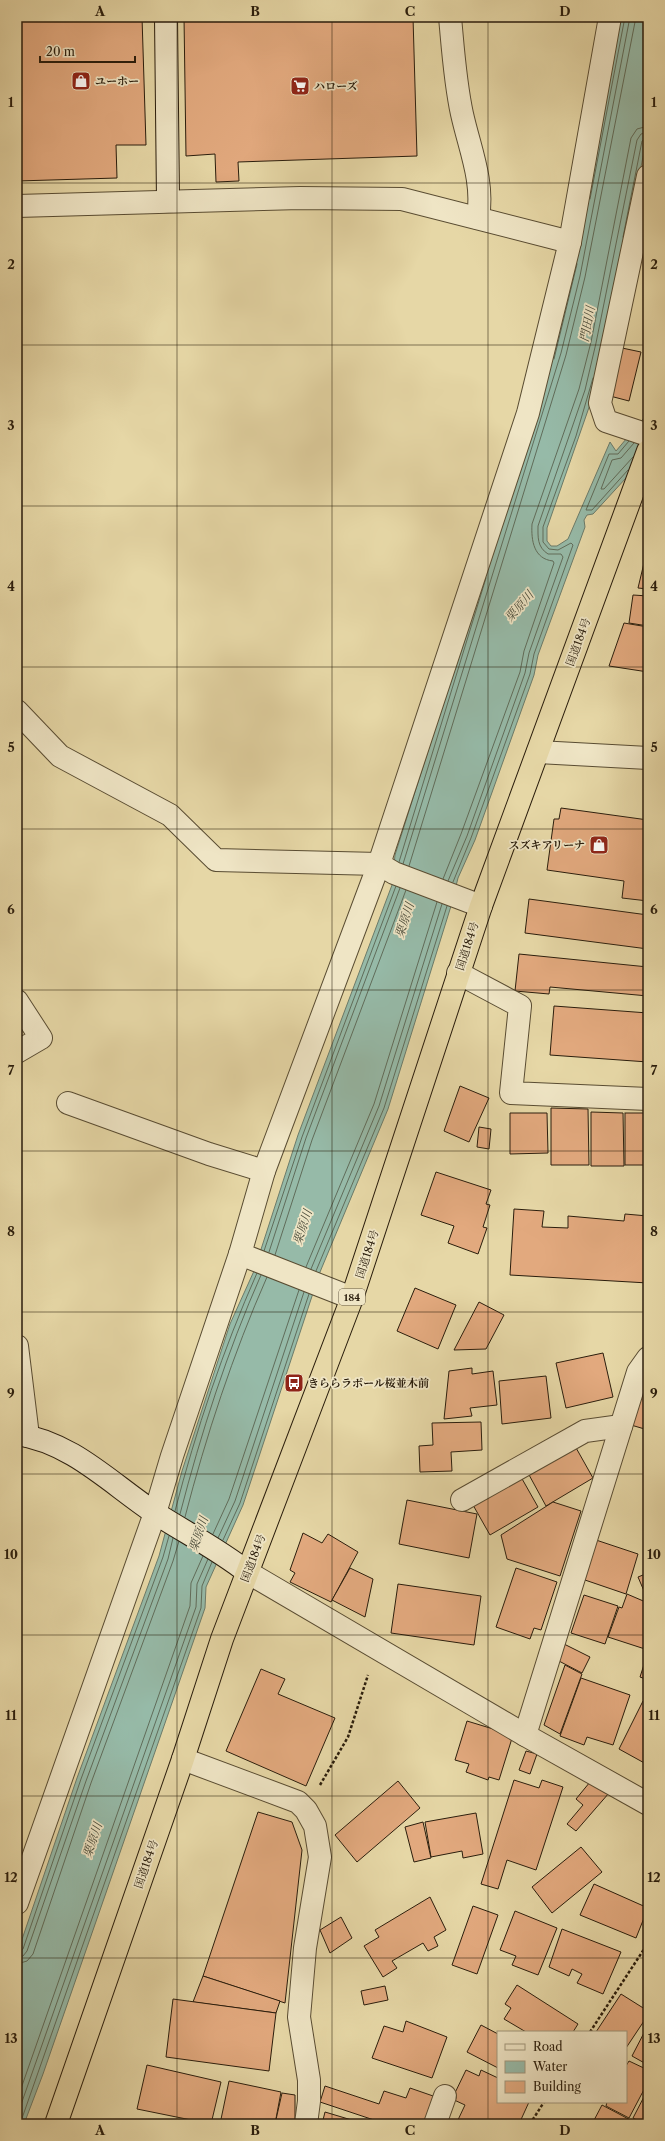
<svg xmlns="http://www.w3.org/2000/svg" width="665" height="2141" font-family="'Libre Caslon Text','Noto Serif JP',serif">
	<style>
		.water { fill: #96baa8; stroke: #6b7b6a }
		.lines { fill: none; stroke-linecap: round; stroke-linejoin: round }
		.shore { stroke: #606c5a; stroke-width: 1 }
		.building { fill: #e2a97e; stroke: #2a1d0c }
		.street-casing { stroke: #594c32; stroke-width: 24 }
		.secondary-casing { stroke: #2a1d0c; stroke-width: 24 }
		.highway-casing { stroke: #2a1d0c; stroke-width: 24 }
		.path { stroke: #2a1d0c; stroke-width: 2.5; stroke-dasharray: 3 2; stroke-linecap: butt }
		.street { stroke: #efe5c5; stroke-width: 22 }
		.secondary { stroke: #efe5c5; stroke-width: 22 }
		.highway { stroke: #e6d7a6; stroke-width: 22 }
		.grid { fill: none; stroke: #2a1d0c; stroke-width: 1; stroke-opacity: 0.55 }
		.labels { text-anchor: middle; dominant-baseline: central; stroke-width: 3.5; stroke-linejoin: round; paint-order: stroke }
		.shield { fill: #efe5c5; stroke: #655944; stroke-width: 1 }
		.shield-label { font-size: 10px; font-weight: bold; fill: #2a1d0c }
		.poi-label { font-size: 11px; font-weight: bold; fill: #2a1d0c; stroke: #efe5c5; text-anchor: start }
		.street-label { font-size: 11px; fill: #2a1d0c; stroke: #efe5c5 }
		.water-label { font-size: 12px; font-style: italic; fill: #4a4c3b; stroke: #efe5c5 }
		.neatline { fill: none; stroke: #2a1d0c; stroke-width: 1.5 }
		.grid-label { font-size: 13px; text-anchor: middle; font-weight: bold; fill: #2a1d0c }
	</style>
	<rect width="100%" height="100%" fill="#e6d7a6"/>
	<filter id="stains"><feTurbulence type="fractalNoise" baseFrequency=".005" numOctaves="4"/><feColorMatrix values="0 0 0 0 .2 0 0 0 0 .09 0 0 0 0 .02 0 0 0 .5 -.17"/></filter>
	<radialGradient id="worn" r=".72"><stop offset=".6" stop-color="#630" stop-opacity="0"/><stop offset="1" stop-color="#630" stop-opacity=".3"/></radialGradient>
	<polygon class="water" points="621,17 648,17 648,132 605,345 594,393 547,528 547,541 551,546 557,546 568,539 610,442 616,451 648,413 648,454 593,514 587,515 584,520 585,527 538,655 534,675 475,840 458,878 451,906 388,1109 320,1272 243,1505 206,1587 205,1608 43,2074 24,2124 17,2124 17,1954 77,1778 159,1556 182,1471 230,1324 254,1271 298,1135 392,885 395,855 460,650 581,223"/>
	<g class="lines">
		<g class="shore">
			<polyline points="590,199 625,17"/>
			<polyline points="623,237 642,141 648,137"/>
			<polyline points="554,359 577,264"/>
			<polyline points="633,457 604,489 601,489 612,460 621,458 634,443"/>
			<polyline points="628,470 592,510 586,510 609,454 618,454 629,441"/>
			<polyline points="399,862 486,578"/>
			<polyline points="403,864 561,353 580,276 630,17"/>
			<polyline points="409,866 566,355 585,277 636,17"/>
			<path d="M443 879 461 834 520 672 524 651 554 563 553 561C534 559 531 541 532 524L579 389 591 342 631 138 637 129 648 126"/>
			<path d="M448 881 467 836 525 673 529 653 563 557 561 554H548C537 547 538 537 538 526L585 390 596 343 637 140 641 134 648 132"/>
			<polyline points="453,882 471,838 530,674 534,654 573,545 571,543 558,550 549,549 543,542 543,527 576,436 593,378"/>
			<polyline points="264,1251 302,1137 396,886"/>
			<polyline points="269,1252 306,1138 400,888"/>
			<polyline points="275,1255 312,1140 406,890"/>
			<polyline points="306,1267 374,1104 437,902"/>
			<polyline points="311,1269 379,1106 442,904"/>
			<polyline points="316,1271 384,1108 447,906"/>
			<path d="M175 1511C196 1430 223 1350 257 1273"/>
			<path d="M180 1514C201 1433 227 1352 261 1275"/>
			<path d="M185 1517C206 1436 233 1354 267 1277"/>
			<polyline points="213,1534 229,1499 299,1290"/>
			<polyline points="218,1538 235,1501 304,1292"/>
			<polyline points="223,1540 240,1503 309,1294"/>
			<polyline points="17,1953 23,1949 81,1779 163,1557 169,1536"/>
			<polyline points="17,1958 23,1956 27,1951 86,1781 168,1559 173,1538"/>
			<polyline points="17,1964 27,1961 33,1954 91,1783 173,1561 179,1541"/>
			<polyline points="17,2100 190,1606 191,1583 203,1556"/>
			<polyline points="17,2116 196,1607 197,1584 208,1559"/>
			<polyline points="20,2124 201,1608 202,1586 212,1562"/>
		</g>
	</g>
	<g class="building">
		<polygon points="17,17 142,17 146,145 116,145 117,178 17,181"/>
		<polygon points="184,17 413,17 417,156 238,162 239,181 216,182 215,154 186,156"/>
		<polygon points="622,348 641,352 629,401 610,396"/>
		<polygon points="644,563 648,563 648,589 638,588"/>
		<polygon points="633,595 648,596 648,626 629,623"/>
		<polygon points="624,623 648,627 648,672 609,666"/>
		<polygon points="561,808 648,820 648,901 622,898 624,881 547,870 554,819 559,819"/>
		<polygon points="529,899 648,915 648,949 525,933"/>
		<polygon points="519,954 648,967 648,996 550,987 549,994 515,991"/>
		<polygon points="554,1006 648,1013 648,1062 550,1055"/>
		<polygon points="460,1086 489,1098 469,1142 444,1131"/>
		<polygon points="551,1108 588,1109 589,1165 551,1165"/>
		<polygon points="591,1112 623,1113 624,1166 591,1166"/>
		<polygon points="510,1113 547,1113 548,1153 510,1154"/>
		<rect x="625" y="1113" width="23" height="52"/>
		<polygon points="479,1127 491,1129 489,1149 477,1147"/>
		<polygon points="436,1172 491,1190 486,1204 490,1205 483,1227 487,1228 478,1254 448,1243 454,1226 421,1215"/>
		<polygon points="514,1209 544,1211 542,1227 568,1228 568,1216 624,1221 625,1214 648,1216 648,1283 510,1275"/>
		<polygon points="415,1288 456,1305 438,1349 397,1331"/>
		<polygon points="479,1302 504,1315 486,1349 454,1350"/>
		<polygon points="603,1353 613,1397 566,1408 556,1363"/>
		<polygon points="472,1368 472,1374 493,1371 497,1405 470,1408 472,1416 444,1419 449,1371"/>
		<polygon points="648,1374 648,1430 631,1425"/>
		<polygon points="546,1376 551,1418 502,1424 499,1381"/>
		<polygon points="481,1422 482,1450 451,1452 452,1471 420,1472 419,1446 433,1445 432,1423"/>
		<polygon points="575,1446 593,1478 546,1506 528,1473"/>
		<polygon points="521,1477 538,1507 490,1535 473,1505"/>
		<polygon points="407,1500 477,1514 469,1558 399,1544"/>
		<polygon points="553,1502 581,1511 560,1576 507,1559 501,1535"/>
		<polygon points="303,1533 322,1543 328,1534 358,1552 331,1602 290,1582 295,1573 290,1570"/>
		<polygon points="596,1540 638,1554 626,1594 582,1579"/>
		<polygon points="350,1568 373,1579 365,1617 332,1600"/>
		<polygon points="516,1568 557,1582 541,1630 534,1628 530,1639 496,1627"/>
		<polygon points="648,1573 648,1598 647,1598 638,1577"/>
		<polygon points="398,1584 481,1596 474,1645 391,1633"/>
		<polygon points="627,1594 648,1603 648,1650 608,1637 619,1607 622,1608"/>
		<polygon points="584,1595 618,1606 605,1644 571,1633"/>
		<polygon points="562,1643 590,1657 582,1673 557,1660"/>
		<polygon points="648,1652 648,1680 640,1677"/>
		<polygon points="565,1665 582,1674 560,1734 544,1725"/>
		<polygon points="261,1669 285,1679 278,1694 335,1718 306,1786 226,1751"/>
		<polygon points="581,1678 630,1695 613,1745 587,1737 584,1745 560,1736"/>
		<polygon points="643,1701 648,1704 648,1765 619,1749"/>
		<polygon points="467,1721 513,1735 499,1780 489,1777 488,1780 466,1772 469,1764 455,1760"/>
		<polygon points="526,1751 537,1754 530,1774 519,1770"/>
		<polygon points="514,1780 539,1788 542,1780 563,1787 536,1870 507,1860 498,1889 481,1884"/>
		<polygon points="398,1781 420,1808 357,1862 335,1835"/>
		<polygon points="590,1782 609,1793 576,1831 567,1824 583,1805 576,1799"/>
		<polygon points="258,1812 292,1822 302,1850 285,2003 203,1976"/>
		<polygon points="476,1813 483,1854 463,1858 462,1851 431,1857 425,1822"/>
		<polygon points="423,1822 431,1858 414,1862 405,1827"/>
		<polygon points="581,1847 602,1872 552,1913 532,1887"/>
		<polygon points="594,1884 648,1908 636,1938 580,1915"/>
		<polygon points="430,1897 446,1930 434,1937 438,1946 428,1951 423,1943 392,1961 397,1968 383,1977 364,1946 379,1937 375,1930"/>
		<polygon points="473,1906 498,1915 477,1974 452,1965"/>
		<polygon points="515,1911 557,1928 538,1975 512,1965 516,1956 500,1950"/>
		<polygon points="341,1917 352,1938 330,1953 320,1930"/>
		<polygon points="562,1929 621,1952 603,1994 577,1983 582,1974 572,1969 569,1976 549,1967"/>
		<polygon points="203,1976 280,2001 276,2013 193,2002"/>
		<polygon points="517,1985 578,2024 573,2032 526,2032 504,2019 511,2008 505,2004"/>
		<polygon points="385,1986 388,2000 364,2005 361,1991"/>
		<polygon points="621,1994 648,2011 648,2015 626,2048 626,2032 596,2032"/>
		<polygon points="173,1999 276,2013 269,2071 166,2057"/>
		<polygon points="406,2021 447,2037 432,2078 372,2058 384,2026 403,2032"/>
		<polygon points="481,2025 498,2034 498,2068 467,2052"/>
		<polygon points="646,2029 648,2030 648,2065 632,2056"/>
		<polygon points="629,2061 648,2070 648,2082 629,2118 606,2106 607,2102 626,2102 626,2066"/>
		<polygon points="147,2065 221,2082 211,2124 137,2109"/>
		<polygon points="466,2070 479,2076 481,2070 498,2078 498,2102 529,2102 519,2124 461,2124 457,2122 465,2105 452,2099"/>
		<polygon points="229,2081 281,2092 275,2124 220,2124"/>
		<polygon points="325,2086 379,2104 384,2091 406,2098 410,2088 436,2097 427,2124 378,2124 373,2123 374,2120 320,2102"/>
		<polygon points="648,2089 648,2124 644,2124 633,2118"/>
		<polygon points="282,2093 295,2095 295,2124 275,2124"/>
		<polygon points="602,2105 638,2124 592,2124"/>
		<polygon points="325,2112 365,2124 322,2124"/>
	</g>
	<g class="lines">
		<defs>
			<g id="street">
				<path d="M450 17C453 49 455 82 462 114 470 150 484 181 478 218"/>
				<polyline points="648,176 600,403 606,421 648,435"/>
				<polyline points="17,206 300,198 402,199 570,242"/>
				<polyline points="17,711 60,756 170,815 216,860 379,864 394,873 481,906"/>
				<polyline points="538,752 648,758"/>
				<polyline points="458,973 520,1006 511,1093 648,1099"/>
				<polyline points="17,1001 41,1038 17,1052"/>
				<polyline points="68,1103 209,1154 264,1171"/>
				<polyline points="240,1254 352,1298"/>
				<polyline points="17,1346 28,1436"/>
				<polyline points="462,1500 585,1431 621,1426"/>
				<polyline points="247,1572 525,1735 648,1804"/>
				<polyline points="525,1735 638,1372 648,1358"/>
				<polyline points="183,1759 298,1802 306,1810 315,1826 320,1857 305,1948 299,2017 309,2080 309,2101 306,2124"/>
				<polyline points="17,1903 155,1513 172,1456 240,1254 264,1171 379,864 528,413 570,242 610,17"/>
				<polyline points="435,2124 445,2096"/>
			</g>
			<g id="secondary">
				<polyline points="166,17 168,201"/>
				<path d="M17 1434C73 1443 110 1483 155 1513 186 1533 218 1549 247 1572"/>
			</g>
			<polyline id="highway" points="56,2124 183,1759 222,1639 352,1298 481,906 648,451"/>
		</defs>
		<use href="#street" class="street-casing"/>
		<use href="#secondary" class="secondary-casing"/>
		<use href="#highway" class="highway-casing"/>
		<g class="path">
			<polyline points="320,1785 348,1737 368,1675"/>
			<polyline points="590,2032 648,1943"/>
			<polyline points="530,2124 544,2102"/>
		</g>
		<use href="#street" class="street"/>
		<use href="#secondary" class="secondary"/>
		<use href="#highway" class="highway"/>
	</g>
	<path class="grid" d="M177 17V2124M332 17V2124M488 17V2124M17 183H648M17 345H648M17 506H648M17 667H648M17 829H648M17 990H648M17 1151H648M17 1312H648M17 1474H648M17 1635H648M17 1796H648M17 1958H648"/>
	<defs>
		<symbol id="shop-square" viewBox="-11 -11 22 22"><rect x="-9" y="-9" width="18" height="18" rx="4" fill="#8f2418" stroke="#efe5c5"/><path d="M-5-2.5h2.3a2.7 3.5 0 0 1 5.4 0H5L5.5 6h-11ZM-1.5-2.5h3a1.5 2.3 0 0 0-3 0Z" fill="#fff"/></symbol>
		<symbol id="supermarket-square" viewBox="-11 -11 22 22"><rect x="-9" y="-9" width="18" height="18" rx="4" fill="#8f2418" stroke="#efe5c5"/><path d="M-6-5.5h2.5l.6 2H6L4.5 2H-2.5L-4.4-4H-6ZM-1.5 3.2a1.3 1.3 0 1 0 .1 0ZM3 3.2a1.3 1.3 0 1 0 .1 0Z" fill="#fff"/></symbol>
		<symbol id="bus-square" viewBox="-11 -11 22 22"><rect x="-9" y="-9" width="18" height="18" rx="4" fill="#8f2418" stroke="#efe5c5"/><path d="M-5-6H5V4H4V6H2V4H-2V6H-4V4H-5ZM-3.5-4V0h7V-4ZM-3.5 1.2v1.5H-2V1.2ZM2 1.2v1.5H3.5V1.2Z" fill="#fff"/></symbol>
	</defs>
	<g fill-rule="evenodd">
		<use href="#shop-square" x="70" y="70" width="22" height="22"/>
		<use href="#supermarket-square" x="289" y="75" width="22" height="22"/>
		<use href="#shop-square" x="588" y="834" width="22" height="22"/>
		<use href="#bus-square" x="283" y="1372" width="22" height="22"/>
	</g>
	<g class="labels">
		<rect class="shield" x="339" y="1289" width="26" height="16" rx="3"/>
		<g class="shield-label">
			<text x="352" y="1297">184</text>
		</g>
		<g class="poi-label">
			<text x="95" y="81">ユーホー</text>
			<text x="314" y="86">ハローズ</text>
			<text x="585" y="845" text-anchor="end">スズキアリーナ</text>
			<text x="308" y="1383">きららラポール桜並木前</text>
		</g>
		<g class="street-label">
			<text transform="translate(578 642) rotate(-70)">国道184号</text>
			<text transform="translate(467 946) rotate(-72)">国道184号</text>
			<text transform="translate(367 1254) rotate(-72)">国道184号</text>
			<text transform="translate(253 1558) rotate(-69)">国道184号</text>
			<text transform="translate(146 1864) rotate(-71)">国道184号</text>
		</g>
		<g class="water-label">
			<text transform="translate(587 324) rotate(-79)">門田川</text>
			<text transform="translate(519 606) rotate(-49)">栗原川</text>
			<text transform="translate(404 920) rotate(-72)">栗原川</text>
			<text transform="translate(302 1227) rotate(-72)">栗原川</text>
			<text transform="translate(198 1534) rotate(-71)">栗原川</text>
			<text transform="translate(92 1840) rotate(-71)">栗原川</text>
		</g>
	</g>
	<rect width="665" height="2141" fill="none" stroke="#e6d7a6" stroke-width="44"/>
	<rect x="497" y="2031" width="130" height="72" fill="#efe5c5" stroke="#a0957b"/>
	<rect x="505" y="2044" width="20" height="6" fill="#efe5c5" stroke="#a0957b"/>
	<text x="533" y="2051" font-size="12" fill="#2a1d0c">Road</text>
	<rect x="505" y="2061" width="20" height="12" fill="#96baa8" stroke="#a0957b"/>
	<text x="533" y="2071" font-size="12" fill="#2a1d0c">Water</text>
	<rect x="505" y="2081" width="20" height="12" fill="#e2a97e" stroke="#a0957b"/>
	<text x="533" y="2091" font-size="12" fill="#2a1d0c">Building</text>
	<path d="M40 56v6h95v-6" fill="none" stroke="#2a1d0c" stroke-width="2"/>
	<text x="46" y="56" font-size="12" fill="#2a1d0c" stroke="#efe5c5" stroke-width="3" paint-order="stroke">20 m</text>
	<rect x="22" y="22" width="621" height="2097" class="neatline"/>
	<g class="grid-label">
		<text x="100" y="16">A</text>
		<text x="255" y="16">B</text>
		<text x="410" y="16">C</text>
		<text x="565" y="16">D</text>
		<text x="11" y="107">1</text>
		<text x="654" y="107">1</text>
		<text x="11" y="269">2</text>
		<text x="654" y="269">2</text>
		<text x="11" y="430">3</text>
		<text x="654" y="430">3</text>
		<text x="11" y="591">4</text>
		<text x="654" y="591">4</text>
		<text x="11" y="752">5</text>
		<text x="654" y="752">5</text>
		<text x="11" y="914">6</text>
		<text x="654" y="914">6</text>
		<text x="11" y="1075">7</text>
		<text x="654" y="1075">7</text>
		<text x="11" y="1236">8</text>
		<text x="654" y="1236">8</text>
		<text x="11" y="1398">9</text>
		<text x="654" y="1398">9</text>
		<text x="11" y="1559">10</text>
		<text x="654" y="1559">10</text>
		<text x="11" y="1720">11</text>
		<text x="654" y="1720">11</text>
		<text x="11" y="1882">12</text>
		<text x="654" y="1882">12</text>
		<text x="11" y="2043">13</text>
		<text x="654" y="2043">13</text>
		<text x="100" y="2135">A</text>
		<text x="255" y="2135">B</text>
		<text x="410" y="2135">C</text>
		<text x="565" y="2135">D</text>
	</g>
	<rect width="100%" height="100%" filter="url(#stains)"/>
	<rect width="100%" height="100%" fill="url(#worn)"/>
</svg>
